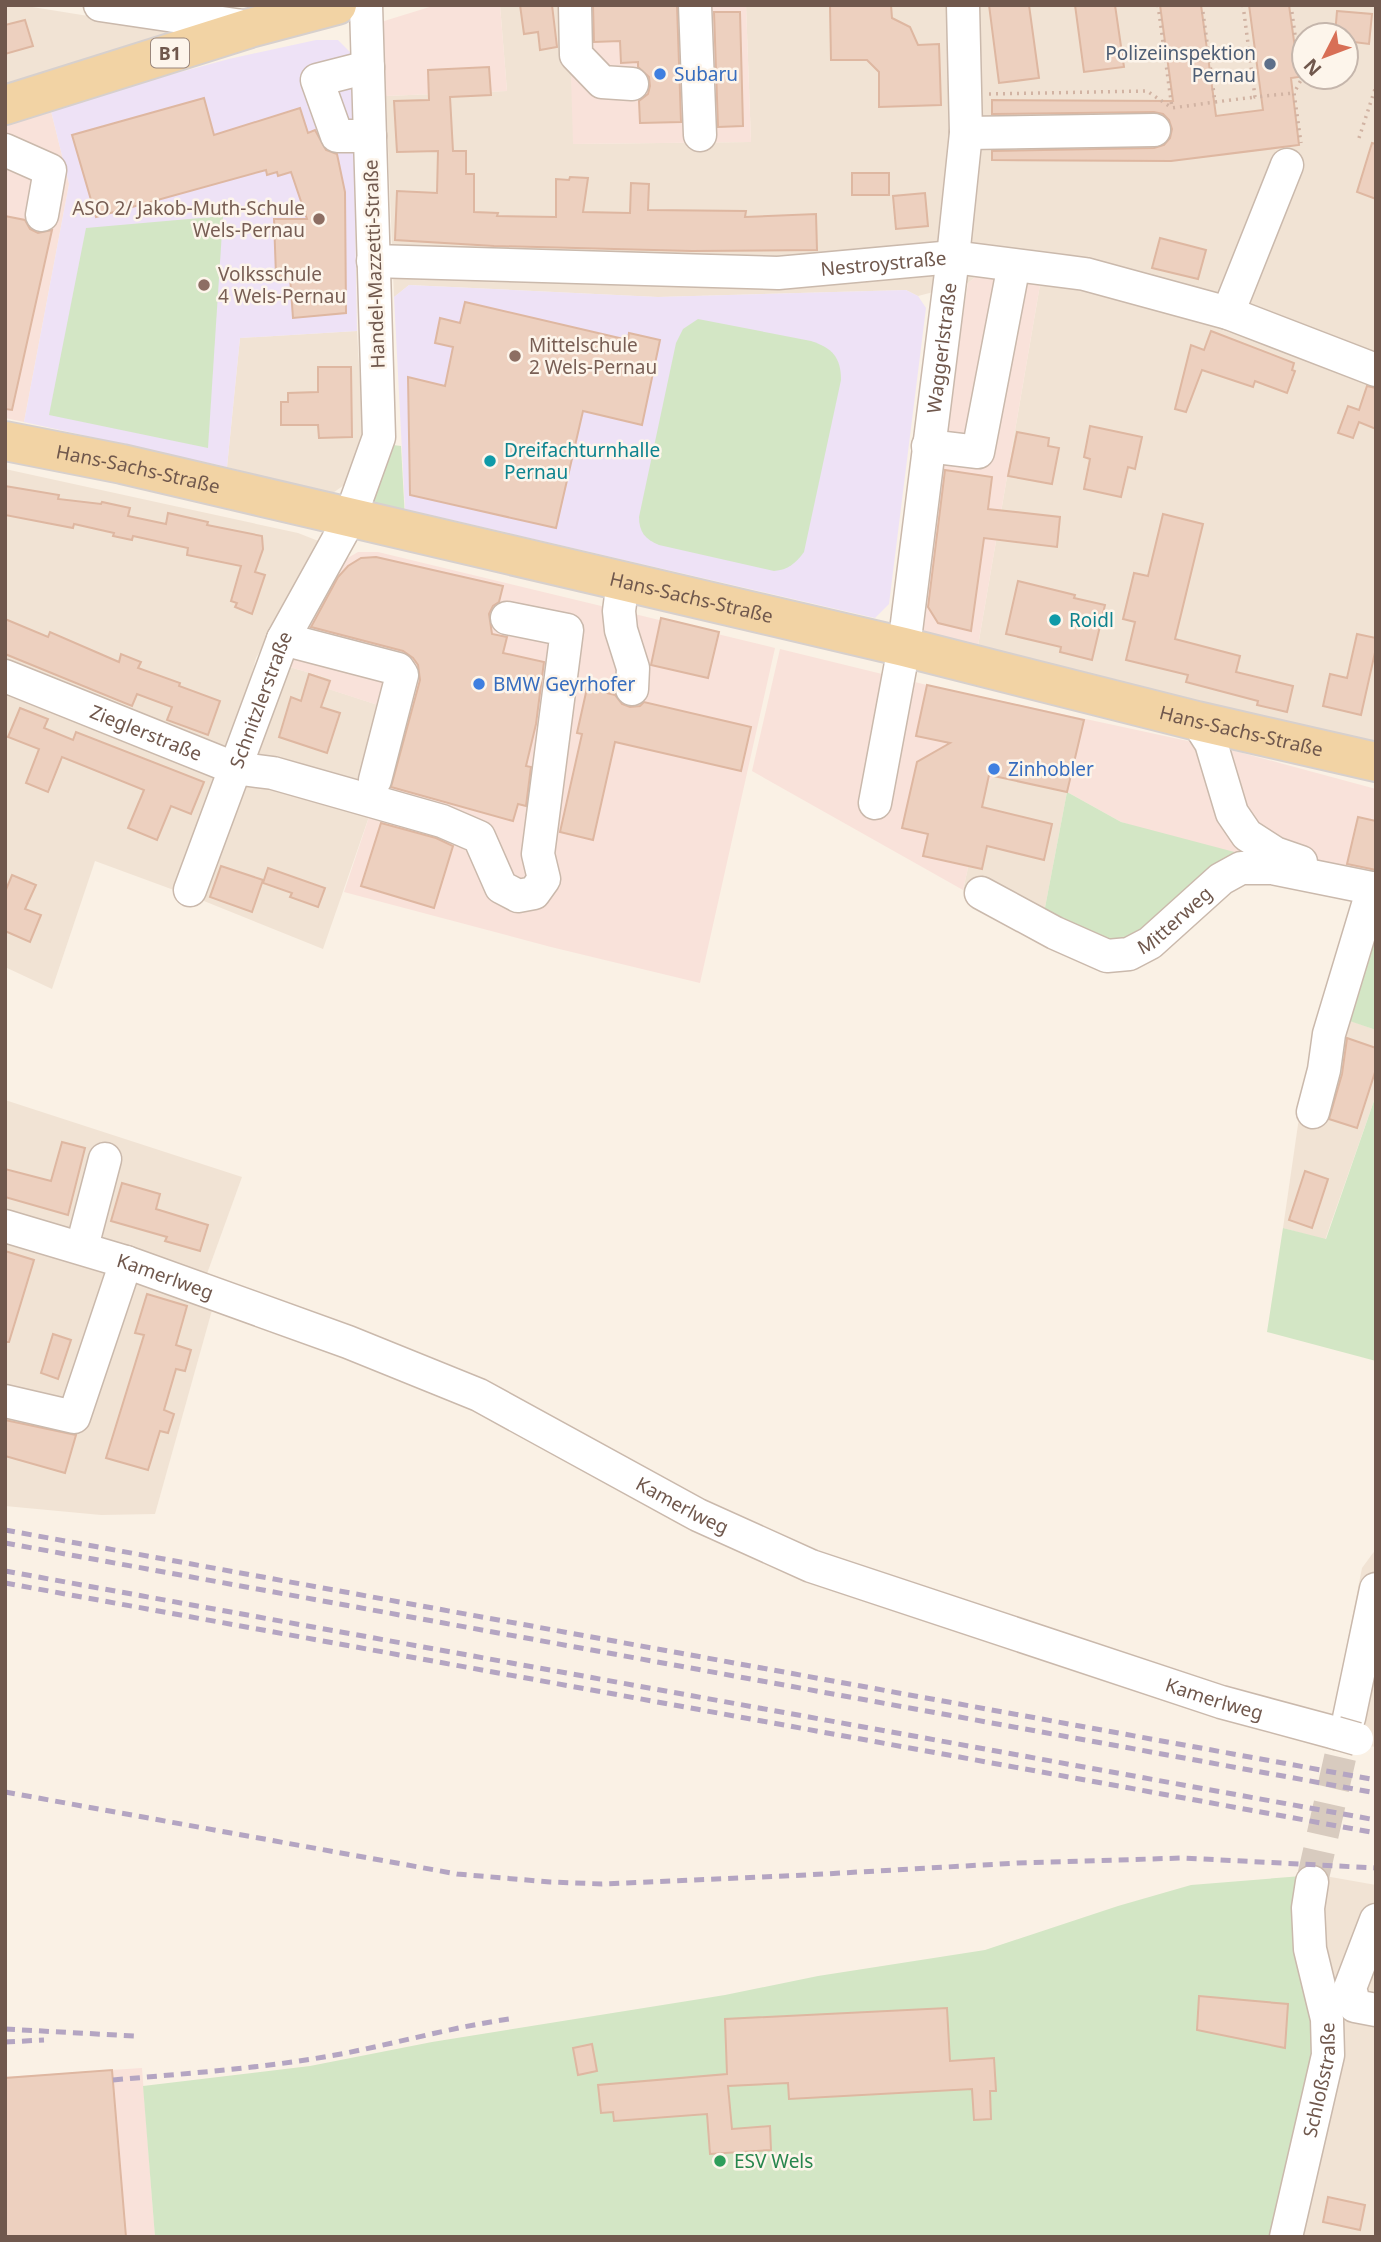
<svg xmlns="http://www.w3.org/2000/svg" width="1381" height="2242" font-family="'Noto Sans',sans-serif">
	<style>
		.residential { fill: #f1e3d4; fill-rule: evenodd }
		.commercial { fill: #f9e2da }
		.education { fill: #eee2f6 }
		.green { fill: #d3e6c5 }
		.building { fill: #edd0bf; stroke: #deb7a1; stroke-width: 2 }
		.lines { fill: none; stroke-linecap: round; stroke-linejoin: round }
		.minor-tunnel { stroke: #d8cbbf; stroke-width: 32; stroke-dasharray: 32 16; stroke-linecap: butt }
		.minor-casing { stroke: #cab9ac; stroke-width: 35 }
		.major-casing { stroke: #d7d0cd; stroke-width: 42 }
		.path { stroke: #d1b3a3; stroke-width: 3.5; stroke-dasharray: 2 5; stroke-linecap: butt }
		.minor { stroke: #fff; stroke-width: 32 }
		.major { stroke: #f2d3a4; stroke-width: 38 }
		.rail { stroke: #b4a5c2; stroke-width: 5; stroke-dasharray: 10 7; stroke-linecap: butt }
		.minor-bridge-casing { stroke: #cab9ac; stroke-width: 35; stroke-linecap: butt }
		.minor-bridge { stroke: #fff; stroke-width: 32 }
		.service-dot { fill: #5c6f8a; stroke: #fdf5eb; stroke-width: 2.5 }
		.shop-dot { fill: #3f7fe0; stroke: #fdf5eb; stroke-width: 2.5 }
		.education-dot { fill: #8d6e63; stroke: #fdf5eb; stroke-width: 2.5 }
		.culture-dot { fill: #0f9aa8; stroke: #fdf5eb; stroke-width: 2.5 }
		.leisure-dot { fill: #2e9e5b; stroke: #fdf5eb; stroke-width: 2.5 }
		.labels { text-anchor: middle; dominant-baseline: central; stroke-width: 5; stroke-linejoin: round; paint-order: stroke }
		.shield { fill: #fdf5eb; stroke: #9a877c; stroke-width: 2 }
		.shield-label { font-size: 18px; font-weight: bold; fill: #70584d }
		.service-label { font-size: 19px; fill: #4e5e75; stroke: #fdf5eb; text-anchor: end }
		.shop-label { font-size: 19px; fill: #366cbe; stroke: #fdf5eb; text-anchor: start }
		.education-label { font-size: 19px; fill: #785e54; stroke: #fdf5eb; text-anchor: start }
		.street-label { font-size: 19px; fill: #70584d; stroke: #fdf5eb }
		.culture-label { font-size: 19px; fill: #0d838f; stroke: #fdf5eb; text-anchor: start }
		.leisure-label { font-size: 19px; fill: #27864d; stroke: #fdf5eb; text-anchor: start }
	</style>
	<rect width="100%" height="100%" fill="#faf1e5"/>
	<g class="residential">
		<polygon points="5,5 20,5 175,30 5,87"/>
		<path d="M500 5H569L574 144 751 142 746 5H1376V746L978 646 1041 279 982 271 968 283 918 296 906 290 658 297 409 285 394 297 386 96 507 91ZM1304 35H1346V77H1304Z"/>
		<polygon points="357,331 363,435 347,483 330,495 227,467 240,338"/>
		<polygon points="5,469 298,533 321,542 256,658 228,761 5,676"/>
		<polygon points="286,666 331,679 329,689 384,707 372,808 323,949 199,899"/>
		<polygon points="5,686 224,772 182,893 95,861 52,989 5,967"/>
		<polygon points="995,776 1067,792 1040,934 963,890 987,782"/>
		<polygon points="1332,1014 1376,1030 1376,1095 1325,1240 1283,1228 1301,1104"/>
		<polygon points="5,1100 242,1177 204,1282 5,1230"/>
		<polygon points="5,1244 214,1303 155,1514 101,1515 5,1506"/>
		<polygon points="1376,1549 1376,1747 1328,1740 1362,1568"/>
		<polygon points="1325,1876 1376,1885 1376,2237 1297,2237 1323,1954"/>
	</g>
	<g class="commercial">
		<polygon points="436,5 500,5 507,91 386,96 381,22"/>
		<polygon points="569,5 746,5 751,142 573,144"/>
		<polygon points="50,107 69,184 24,422 5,418 5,122"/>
		<polygon points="982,271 1041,279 978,646 913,630 968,283"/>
		<polygon points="358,552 378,552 775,648 700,983 551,947 344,892 372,808 384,707 328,689 331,679 286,666 341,562"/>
		<polygon points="780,649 927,685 1239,752 1376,789 1376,903 1121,822 1067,792 995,776 987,783 963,890 752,771"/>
		<polygon points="142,2068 155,2237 5,2237 5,2077"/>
	</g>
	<g class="education">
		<polygon points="316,40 338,40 352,54 357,331 240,338 227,467 24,422 69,184 50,107 229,59"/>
		<polygon points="409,285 658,297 906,290 918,296 926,308 889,604 875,618 405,509 394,297"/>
	</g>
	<g class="green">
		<polygon points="223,216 208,448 49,415 86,228"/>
		<path d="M698 319 811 341C832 348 841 357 841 380L804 552C796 563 788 570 774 571L659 545C645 539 639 532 639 517L676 343 683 329Z"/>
		<polygon points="393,445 401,446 405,519 380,511 370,499"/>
		<polygon points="1067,792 1121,822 1261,859 1150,955 1040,934"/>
		<polygon points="1376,916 1376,1030 1341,1018"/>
		<polygon points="1376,1095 1376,1361 1267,1332 1283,1228 1326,1239"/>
		<polygon points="1302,1876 1318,2034 1275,2237 155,2237 143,2086 310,2066 432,2042 725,1995 818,1976 985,1950 1118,1906 1191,1885"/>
	</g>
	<g class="building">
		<polygon points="520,5 552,5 557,47 540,50 538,32 524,34"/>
		<polygon points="593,5 677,5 681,122 640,123 639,101 648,94 650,86 649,77 638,67 638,62 621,63 620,41 594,42"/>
		<polygon points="830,5 891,5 892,18 910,27 918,45 939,44 941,105 879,107 879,72 867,60 831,60"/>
		<polygon points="989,5 1029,5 1039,78 999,83"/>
		<polygon points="1075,5 1115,5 1124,67 1084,72"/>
		<polygon points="1160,5 1201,5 1216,116 1263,110 1249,5 1289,5 1299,77 1291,78 1299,145 1171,161 992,160 992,151 1154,148 1164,145 1170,138 1172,129 1169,120 1163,114 1154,112 992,114 992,100 1173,101"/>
		<polygon points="1337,11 1372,14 1369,44 1346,41 1346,35 1335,35"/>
		<polygon points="714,12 740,12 743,126 718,127"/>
		<polygon points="25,20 33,46 5,54 5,25"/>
		<polygon points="489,67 491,95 450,97 453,151 466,151 466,174 474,174 474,212 498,213 497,216 556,217 556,179 569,180 570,177 588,178 583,212 630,213 631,183 649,184 648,210 746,211 745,217 816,214 817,250 692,251 494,246 395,240 397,191 437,193 438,151 397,152 394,101 429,100 428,70"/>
		<polygon points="204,98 214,135 300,108 308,133 315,130 326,150 337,154 345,192 346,313 293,318 290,277 276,276 274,219 307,219 291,172 278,176 277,172 267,175 266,170 96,217 72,135"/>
		<polygon points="1372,143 1376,144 1376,199 1357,192"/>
		<rect x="852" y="173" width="37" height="22"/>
		<polygon points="925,193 928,226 896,229 893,196"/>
		<polygon points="5,216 25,220 30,229 38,233 52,230 12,410 5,409"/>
		<polygon points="1160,238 1206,250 1198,279 1152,268"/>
		<polygon points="465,302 628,340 629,333 660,340 642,425 583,411 556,528 410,495 408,377 445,386 453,347 435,343 440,318 460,323"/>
		<polygon points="1211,331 1294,363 1292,370 1295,371 1287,393 1255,381 1253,387 1202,370 1186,412 1175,409 1191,345 1204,350"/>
		<polygon points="318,367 351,367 352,437 319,438 318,425 281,425 281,402 288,402 288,393 318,392"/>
		<polygon points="1367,386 1376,388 1376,429 1359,422 1353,438 1338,433 1348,406 1359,410"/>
		<polygon points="1090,426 1142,437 1135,469 1128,467 1121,497 1084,489 1090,459 1084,457"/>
		<polygon points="1017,432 1049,438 1048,446 1059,448 1052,484 1008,476"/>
		<polygon points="945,470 992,477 988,509 1060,517 1057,547 984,538 971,631 938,623 928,607"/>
		<polygon points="5,486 59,495 58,499 101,504 102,502 130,508 128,516 166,524 168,513 208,522 207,525 262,536 263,549 255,572 265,575 252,614 235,607 237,603 231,601 241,566 187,555 188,548 133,536 132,540 113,536 114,533 74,524 73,528 5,515"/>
		<polygon points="1163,514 1203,524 1175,639 1240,656 1236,672 1293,686 1287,712 1257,705 1258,701 1186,682 1188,675 1126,660 1135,622 1123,619 1134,573 1148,576"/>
		<polygon points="376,557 503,586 499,602 493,606 489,614 492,634 507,637 503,653 544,662 536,724 526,766 531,767 526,806 518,804 513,821 391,787 420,680 418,665 413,658 403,651 311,627 338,577 348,566 361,558"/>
		<polygon points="1018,581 1075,595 1074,598 1105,605 1092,660 1060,652 1061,647 1006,634"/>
		<polygon points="661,618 719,632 708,678 651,665"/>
		<polygon points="5,619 48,637 50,632 119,662 121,654 141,662 138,668 180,683 179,686 220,701 208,735 167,720 172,707 137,694 132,706 5,654"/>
		<polygon points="1357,634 1376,638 1376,648 1361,715 1323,706 1330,674 1347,678"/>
		<polygon points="309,674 330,681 321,707 340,713 327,753 279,737 291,697 301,701"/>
		<polygon points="927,685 1084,720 1067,792 989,775 982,807 1052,824 1044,860 987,846 982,869 923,856 928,834 902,828 917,762 950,743 916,736"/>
		<polygon points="587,688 615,695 622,704 630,707 640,706 644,702 751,727 741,771 615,742 593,840 560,832 582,734 577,733"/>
		<polygon points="20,708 48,719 44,728 73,740 76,732 204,782 191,814 171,806 157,840 128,828 144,790 62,757 48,792 26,783 39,749 8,737"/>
		<polygon points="1358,817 1376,821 1376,870 1347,864"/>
		<polygon points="381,823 436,838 453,846 434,908 361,886"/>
		<polygon points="221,866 263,880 252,912 210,897"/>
		<polygon points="268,868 325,888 318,907 290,897 292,893 263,883"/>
		<polygon points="12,875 36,885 25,909 41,915 30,942 5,931 5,892"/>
		<polygon points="1347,1038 1376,1048 1376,1069 1357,1128 1329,1119 1342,1074"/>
		<polygon points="62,1142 85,1148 68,1215 5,1197 5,1169 51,1181"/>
		<polygon points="1305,1171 1328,1179 1312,1228 1289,1220"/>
		<polygon points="122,1183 160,1194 156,1209 208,1225 200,1251 165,1241 167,1237 111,1221"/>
		<polygon points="5,1251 34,1260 9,1342 5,1342"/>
		<polygon points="147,1294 187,1306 176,1345 191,1350 185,1371 176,1369 164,1410 174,1414 168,1433 160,1431 148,1470 106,1458 144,1335 135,1333"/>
		<polygon points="53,1334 71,1340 58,1379 41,1373"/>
		<polygon points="5,1420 76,1435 65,1473 5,1456"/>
		<polygon points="1199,1996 1288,2004 1285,2048 1197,2030"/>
		<polygon points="947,2008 950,2061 994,2058 996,2091 990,2091 991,2119 974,2120 972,2089 789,2099 788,2083 728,2086 732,2129 770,2126 771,2150 710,2154 707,2114 614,2121 613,2112 601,2113 598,2085 727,2074 725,2019"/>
		<polygon points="592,2044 597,2071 578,2075 573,2048"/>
		<polygon points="112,2070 126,2237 5,2237 5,2078"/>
		<polygon points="1328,2197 1365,2205 1360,2230 1323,2222"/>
	</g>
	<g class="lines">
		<polyline class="minor-tunnel" points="1312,1882 1349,1718"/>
		<defs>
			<g id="minor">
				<polyline points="100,5 249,27"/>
				<polyline points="575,5 576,55 602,82 632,84"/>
				<polyline points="695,5 700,135"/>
				<polyline points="368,67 317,80 337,136 370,136"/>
				<polyline points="966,133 1154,130"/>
				<polyline points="5,150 50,170 42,215"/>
				<path id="s1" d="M373 261 778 273 953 257 1085 274 1228 313 1376 370"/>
				<polyline points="1228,313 1287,165"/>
				<polyline points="928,446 978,452 1011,280"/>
				<polyline points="623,581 619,611 621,630 633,668 632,689"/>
				<polyline points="283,639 398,669 402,675 375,780"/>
				<path id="s2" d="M5 676 234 768 273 773 442 821 479 837 501 887 518 896 534 893 544 879 538 854 567 630 507 618"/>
				<polyline points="1197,721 1211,743 1232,813 1247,835 1275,853 1301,862"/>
				<path id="s3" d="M875 803 904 647 953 257 966 133 963 5"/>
				<path id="s4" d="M190 890 283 639 350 518 379 437 366 5"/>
				<path id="s5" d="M981 893 1055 933 1107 956 1129 954 1150 943 1221 879 1241 868H1272L1376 889"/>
				<polyline points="1313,1112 1324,1070 1329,1034 1373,888"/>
				<path id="s6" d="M5 1226 126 1262 348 1342 479 1395 698 1515 811 1566 1221 1702 1336 1733"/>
				<polyline points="82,1247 105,1159"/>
				<polyline points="5,1401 74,1417 126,1262"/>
				<polyline points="1349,1718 1376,1589"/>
				<polyline points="1376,1920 1350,1988 1355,2006 1376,2010"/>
				<path id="s7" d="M1286 2237 1328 2055 1327 2019 1310 1949 1308 1908 1312 1882"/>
			</g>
			<g id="major">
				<polyline points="5,105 250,28 337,5"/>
				<path id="s8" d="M5 441 122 464 904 647 1197 721 1376 762"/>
			</g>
		</defs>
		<use href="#minor" class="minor-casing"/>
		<use href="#major" class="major-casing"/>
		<g class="path">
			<polyline points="1158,5 1172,108 1215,102"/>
			<polyline points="1202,5 1215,102 1255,97"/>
			<polyline points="1243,5 1255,97 1294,93"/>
			<polyline points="1291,5 1301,80 1294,93 1301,143"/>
			<polyline points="989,94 1147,91 1172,108"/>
			<polyline points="1359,138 1376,86"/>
		</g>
		<use href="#minor" class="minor"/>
		<use href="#major" class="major"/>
		<g class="rail">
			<polyline points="5,1530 1376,1780"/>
			<polyline points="5,1543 1376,1793"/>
			<polyline points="5,1571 1376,1820"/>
			<polyline points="5,1583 1376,1833"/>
			<polyline points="5,1792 457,1874 550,1882 602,1884 806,1875 1017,1863 1183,1858 1376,1868"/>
			<polyline points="5,2029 134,2036"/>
			<polyline points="5,2042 44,2040"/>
			<path d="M113 2080C191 2073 269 2068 346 2053 401 2042 454 2027 509 2019"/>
		</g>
		<defs>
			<polyline id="minor-bridge" points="1336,1733 1357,1739"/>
		</defs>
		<use href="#minor-bridge" class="minor-bridge-casing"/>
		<use href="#minor-bridge" class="minor-bridge"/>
	</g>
	<circle class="service-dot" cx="1270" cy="64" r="7"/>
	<g class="shop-dot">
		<circle cx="660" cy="74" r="7"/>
		<circle cx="479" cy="684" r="7"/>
		<circle cx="994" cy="769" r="7"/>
	</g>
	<g class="education-dot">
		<circle cx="319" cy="219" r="7"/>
		<circle cx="204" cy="285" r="7"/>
		<circle cx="515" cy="356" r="7"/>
	</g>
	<g class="culture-dot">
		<circle cx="490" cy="461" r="7"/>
		<circle cx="1055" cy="620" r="7"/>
	</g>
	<circle class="leisure-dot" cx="720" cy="2161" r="7"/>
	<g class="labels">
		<rect class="shield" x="151" y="38.5" width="38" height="29" rx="5"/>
		<g class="shield-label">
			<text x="170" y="53">B1</text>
		</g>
		<g class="service-label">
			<text x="1256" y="53">Polizeiinspektion<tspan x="1256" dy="22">Pernau</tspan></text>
		</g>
		<g class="shop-label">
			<text x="674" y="74">Subaru</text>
			<text x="493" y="684">BMW Geyrhofer</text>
			<text x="1008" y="769">Zinhobler</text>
		</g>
		<g class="education-label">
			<text x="305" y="208" text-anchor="end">ASO 2/ Jakob-Muth-Schule<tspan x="305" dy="22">Wels-Pernau</tspan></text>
			<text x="218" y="274">Volksschule<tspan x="218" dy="22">4 Wels-Pernau</tspan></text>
			<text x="529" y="345">Mittelschule<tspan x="529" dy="22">2 Wels-Pernau</tspan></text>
		</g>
		<g class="street-label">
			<text stroke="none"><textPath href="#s1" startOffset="511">Nestroystraße</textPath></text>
			<text transform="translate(374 264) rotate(-92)">Handel-Mazzetti-Straße</text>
			<text stroke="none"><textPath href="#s3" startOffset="460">Waggerlstraße</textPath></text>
			<text stroke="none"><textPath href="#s8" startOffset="136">Hans-Sachs-Straße</textPath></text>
			<text stroke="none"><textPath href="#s8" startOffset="704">Hans-Sachs-Straße</textPath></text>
			<text stroke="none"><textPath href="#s4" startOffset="203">Schnitzlerstraße</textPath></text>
			<text stroke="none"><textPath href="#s8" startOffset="1270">Hans-Sachs-Straße</textPath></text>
			<text stroke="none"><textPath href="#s2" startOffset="152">Zieglerstraße</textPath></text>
			<text stroke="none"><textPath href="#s5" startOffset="220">Mitterweg</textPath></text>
			<text stroke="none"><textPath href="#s6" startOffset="168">Kamerlweg</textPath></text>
			<text stroke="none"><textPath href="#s6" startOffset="735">Kamerlweg</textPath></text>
			<text stroke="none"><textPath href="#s6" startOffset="1302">Kamerlweg</textPath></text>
			<text stroke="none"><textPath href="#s7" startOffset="161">Schloßstraße</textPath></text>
		</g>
		<g class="culture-label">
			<text x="504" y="450">Dreifachturnhalle<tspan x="504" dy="22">Pernau</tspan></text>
			<text x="1069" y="620">Roidl</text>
		</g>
		<g class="leisure-label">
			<text x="734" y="2161">ESV Wels</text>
		</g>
	</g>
	<rect width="1381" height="2242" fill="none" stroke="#70584d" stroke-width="14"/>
	<g transform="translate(1325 56) rotate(228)"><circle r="33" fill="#fdf5eb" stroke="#c5b6ac" stroke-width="2"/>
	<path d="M0-5L12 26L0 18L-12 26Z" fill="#d86f56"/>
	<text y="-10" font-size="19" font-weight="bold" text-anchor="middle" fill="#70584d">N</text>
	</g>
</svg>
